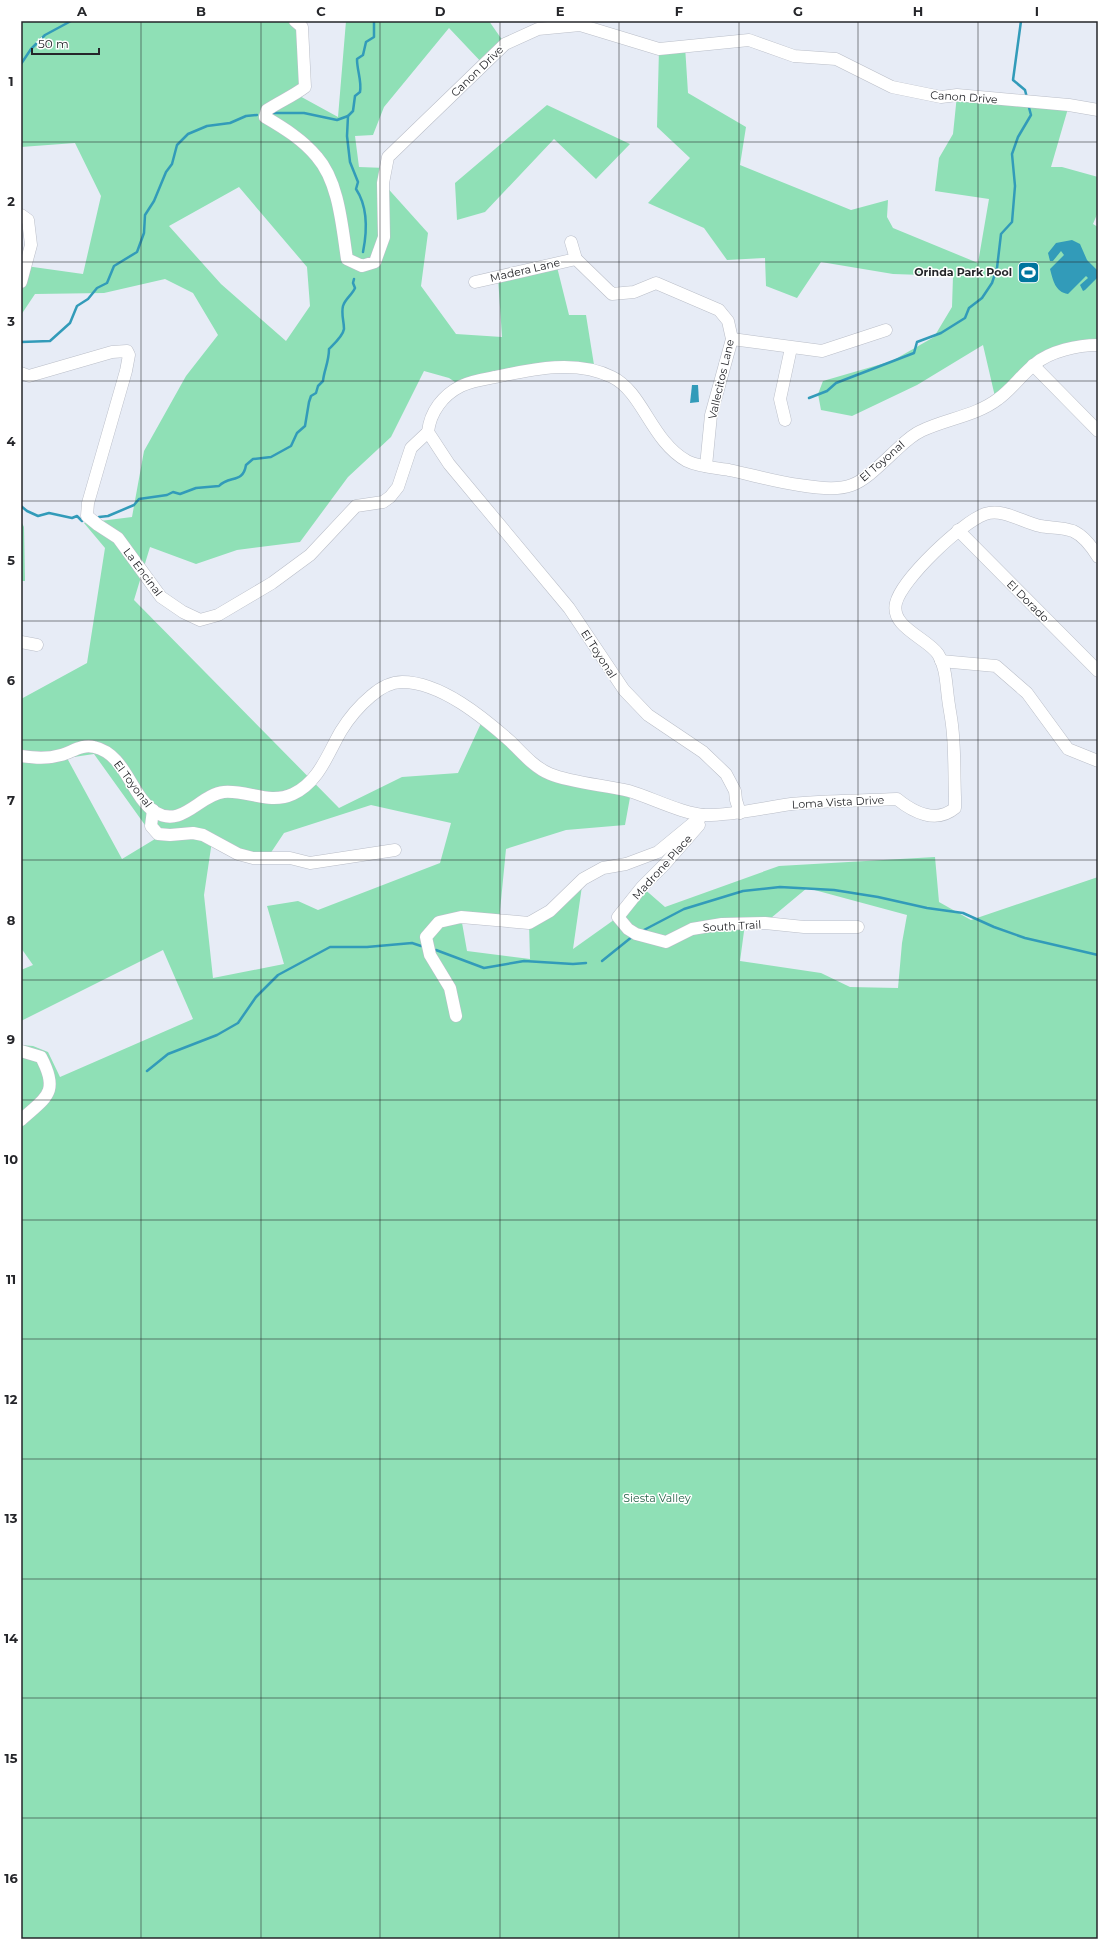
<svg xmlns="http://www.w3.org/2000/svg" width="1119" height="1960" font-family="Montserrat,sans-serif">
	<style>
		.green { fill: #8fe0b6; fill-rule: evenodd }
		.water { fill: #329bb9 }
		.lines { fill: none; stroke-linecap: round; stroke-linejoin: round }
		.stream { stroke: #329bb9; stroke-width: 2.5 }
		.minor-casing { stroke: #babec8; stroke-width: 13 }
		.minor { stroke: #fff; stroke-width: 12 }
		.grid { fill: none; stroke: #25262a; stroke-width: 1; stroke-opacity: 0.55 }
		.labels { text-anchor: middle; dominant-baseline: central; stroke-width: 3; stroke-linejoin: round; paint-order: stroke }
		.street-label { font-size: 11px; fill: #25262a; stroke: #fff }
		.poi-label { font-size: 11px; font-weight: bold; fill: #25262a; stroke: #fff; text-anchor: end }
		.park-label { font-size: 11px; fill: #256347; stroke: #fff }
		.neatline { fill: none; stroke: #25262a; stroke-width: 1.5 }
		.grid-label { font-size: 13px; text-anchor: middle; font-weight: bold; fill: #25262a }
	</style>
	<rect width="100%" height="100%" fill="#e7ecf6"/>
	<g class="green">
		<path d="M21 21H305L302 28 305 73 296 94 338 117 346 21H489L505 44 484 65 449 28 384 107 373 135 355 136 359 167 386 168 383 183 428 233 421 286 456 334 502 337 498 277 556 263 569 315H586L595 371 562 367 461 386 449 378 424 371 391 437 348 477 300 542 237 550 196 564 150 547 134 600 339 808 402 777 458 773 483 719 543 771 631 792 625 825 566 830 506 849 499 921 461 917 467 951 530 959 529 923 583 879 573 949 618 917 642 887 665 907 779 866 935 857 939 902 971 920 1098 877V1939H21V1045L33 1046 48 1052 60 1077 193 1019 163 950 21 1021V970L33 965 21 948V699L87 663 105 548 84 523 132 517 144 451 186 376 218 335 193 293 165 279 104 293 35 294 21 315V281L26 266 83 274 101 196 75 143 21 147ZM239 187 307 267 310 306 286 341 221 284 169 226ZM94 754 155 839 122 859 67 758ZM371 805 451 823 440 863 318 910 298 901 267 906 284 964 213 978 204 895 212 841 239 856 270 854 284 833ZM807 888 907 915 902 943 898 988 850 987 821 973 740 961 745 924 765 923Z"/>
		<polygon points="685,46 688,93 746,127 740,165 851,210 888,200 887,217 893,228 978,263 989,199 935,191 939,158 953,134 957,95 1069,105 1051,167 1062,167 1098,177 1098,212 1093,224 1098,227 1098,345 1043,358 996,401 983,345 917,385 852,416 821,410 818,394 823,381 892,361 934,337 952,307 953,276 893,274 821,262 797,298 766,286 765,258 727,260 704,228 648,203 690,158 657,127 659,49"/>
		<polygon points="547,105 630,144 596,179 554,139 485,212 457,220 455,183"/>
		<polygon points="21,521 24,527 25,581 21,581"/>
	</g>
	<g class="water">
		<path d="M1072 240 1080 244 1087 260 1097 270V278L1085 290 1083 291 1080 285 1088 278 1086 276 1068 294C1055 292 1053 280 1050 269L1064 255 1061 251 1053 261H1050L1048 253 1056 243Z"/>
		<polygon points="692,385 698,385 699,402 690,403"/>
	</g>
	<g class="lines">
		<g class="stream">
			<polyline points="1021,21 1013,80 1025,90 1027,98"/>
			<polyline points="21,64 31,49 45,35 71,21"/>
			<polyline points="271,113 304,113 337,120 348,116"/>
			<path d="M363 252C367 232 368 207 356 189L358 182 350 162 347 136 348 116 353 111 355 96 360 92C362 81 357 71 357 59L363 55 366 42 374 37V21"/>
			<polyline points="21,342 50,341 70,323 77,306 88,299 97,288 107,283 114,266 137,252 144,233 145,215 154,201 166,172 172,164 177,145 188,134 207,126 230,123 246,116 257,115"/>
			<polyline points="809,398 827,391 836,383 914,353 917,342 941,333 965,318 969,308 982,298 992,283 997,268 1001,234 1012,222 1015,186 1012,154 1018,137 1031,115 1028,104"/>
			<polyline points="21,506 27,511 38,516 49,513 72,518 77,516 82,521"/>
			<path d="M99 517 108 516 134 505 139 499 167 495 173 492 180 494 196 488 219 486C229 475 243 484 246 465L253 459 271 457 291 446 297 433 305 426 309 402 311 396 316 393 318 386 323 381C324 370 329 362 329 349 334 344 343 336 344 329 344 321 341 314 343 306 345 299 352 295 355 288L353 283 354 279"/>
			<polyline points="642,931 684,909 743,891 780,887 834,890 878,897 927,908 963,913 994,927 1025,938 1098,955"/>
			<polyline points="436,950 484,968 524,961 573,964 586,963"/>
			<polyline points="602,961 633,936"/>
			<polyline points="147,1071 168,1054 217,1035 238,1023 256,997 278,975 330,947 367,947 412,943 421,946"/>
		</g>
		<defs>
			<g id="minor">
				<path d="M295 21 302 27 305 87C293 96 279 102 267 110L265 117C284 128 303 140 317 157 339 182 342 227 347 259L362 266 375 262 384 237 383 183 388 157 505 44 538 29 580 25 659 49 749 40 794 56 836 59 892 87 941 97 957 95 1069 105 1098 110"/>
				<polyline points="21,215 28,220 31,245 21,282"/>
				<polyline points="571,242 576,259 612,294 634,292 656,283 719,310 728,321 732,339 711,415 706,466"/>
				<polyline points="475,282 576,259"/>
				<polyline points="732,339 822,351 886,330"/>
				<polyline points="1033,365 1098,431"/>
				<polyline points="21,373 29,376 112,352 127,351 129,355 126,371 88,503 87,516 98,525 118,538 161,597 183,612 200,620 218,615 272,583 310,555 356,506 383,502 390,497 398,487 411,448 428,432"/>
				<polyline points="785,420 780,399 791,348"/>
				<polyline points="958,530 1098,671"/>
				<polyline points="21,642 37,645"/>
				<polyline points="941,661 996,666 1027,693 1068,749 1098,761"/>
				<path d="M21 756C35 758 47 759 61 755 72 752 82 744 94 747 126 754 130 795 155 812 182 829 200 794 224 792 248 790 269 805 293 794 319 782 328 753 341 731 349 718 359 706 371 696 379 689 391 682 402 682 441 682 484 718 511 742 522 753 535 768 550 774 572 783 604 785 629 791 650 797 685 815 706 815 735 815 762 808 791 804 826 800 862 801 897 799 913 812 936 824 955 808V797C954 773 955 748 952 725 951 716 949 707 948 698 946 683 946 667 938 654 927 638 890 627 896 603 902 579 962 522 985 514 1003 508 1022 522 1040 526 1051 528 1062 527 1073 531 1084 536 1092 547 1098 557"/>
				<polyline points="153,810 151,826 158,834 170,835 193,833 203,835 238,854 253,858 290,858 310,863 395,850"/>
				<path d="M740 813 736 800 735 791 726 774 703 752 648 715 624 690 569 608 449 464 428 432C430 412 443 395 461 386 471 381 484 379 495 377 532 369 576 359 612 377 643 392 651 441 687 461 699 467 717 468 729 470 753 475 776 482 799 485 851 493 856 488 893 453 902 445 910 436 921 431 945 419 976 416 998 399 1012 389 1021 375 1035 364 1050 351 1078 345 1098 345"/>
				<polyline points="699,825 664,865 642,887 618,917 628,929 636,934 666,942 692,929 722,924 765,923 804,927 858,927"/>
				<polyline points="456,1016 450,988 430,955 426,937 439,922 461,917 529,923 550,911 583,879 603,868 626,864 658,852 703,815"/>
				<path d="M21 1051 41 1057C60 1093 46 1097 21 1120"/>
			</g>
		</defs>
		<use href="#minor" class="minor-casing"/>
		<use href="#minor" class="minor"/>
	</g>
	<path class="grid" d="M141 21V1939M261 21V1939M380 21V1939M500 21V1939M619 21V1939M739 21V1939M858 21V1939M978 21V1939M21 142H1098M21 262H1098M21 381H1098M21 501H1098M21 621H1098M21 740H1098M21 860H1098M21 980H1098M21 1100H1098M21 1220H1098M21 1339H1098M21 1459H1098M21 1579H1098M21 1698H1098M21 1818H1098"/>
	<defs>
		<symbol id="stadium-square" viewBox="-11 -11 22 22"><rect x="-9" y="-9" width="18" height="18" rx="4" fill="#00759e" stroke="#fff"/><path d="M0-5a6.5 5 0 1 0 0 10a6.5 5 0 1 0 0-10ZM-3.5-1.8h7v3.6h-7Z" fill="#fff"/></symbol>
	</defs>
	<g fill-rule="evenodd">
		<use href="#stadium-square" x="1016" y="260" width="25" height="25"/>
	</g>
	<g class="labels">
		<g class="street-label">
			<text transform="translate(477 71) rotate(-44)">Canon Drive</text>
			<text transform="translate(964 97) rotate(4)">Canon Drive</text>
			<text transform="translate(525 270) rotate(-13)">Madera Lane</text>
			<text transform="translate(721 379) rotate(-77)">Vallecitos Lane</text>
			<text transform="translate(882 461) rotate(-41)">El Toyonal</text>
			<text transform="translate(143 572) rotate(53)">La Encinal</text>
			<text transform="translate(1028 601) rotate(45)">El Dorado</text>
			<text transform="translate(599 654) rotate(57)">El Toyonal</text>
			<text transform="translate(133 784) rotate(53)">El Toyonal</text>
			<text transform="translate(838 802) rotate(-3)">Loma Vista Drive</text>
			<text transform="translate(662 867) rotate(-48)">Madrone Place</text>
			<text transform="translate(732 926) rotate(-3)">South Trail</text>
		</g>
		<g class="poi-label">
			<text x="1012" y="272">Orinda Park Pool</text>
		</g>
		<g class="park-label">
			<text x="657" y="1498">Siesta Valley</text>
		</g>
	</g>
	<rect width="1119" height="1960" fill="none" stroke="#ffffff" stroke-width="44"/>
	<path d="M32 48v6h67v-6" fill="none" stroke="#25262a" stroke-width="2"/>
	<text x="38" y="48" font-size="12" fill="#25262a" stroke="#ffffff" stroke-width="3" paint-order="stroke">50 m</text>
	<rect x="22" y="22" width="1075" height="1916" class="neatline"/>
	<g class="grid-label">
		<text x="82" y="16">A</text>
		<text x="201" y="16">B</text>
		<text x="321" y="16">C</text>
		<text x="440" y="16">D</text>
		<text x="560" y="16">E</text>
		<text x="679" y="16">F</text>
		<text x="798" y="16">G</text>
		<text x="918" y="16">H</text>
		<text x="1037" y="16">I</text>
		<text x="11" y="86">1</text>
		<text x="11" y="206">2</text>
		<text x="11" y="326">3</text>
		<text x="11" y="446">4</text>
		<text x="11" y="565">5</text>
		<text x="11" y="685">6</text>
		<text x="11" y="805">7</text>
		<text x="11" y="925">8</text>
		<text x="11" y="1044">9</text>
		<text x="11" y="1164">10</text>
		<text x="11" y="1284">11</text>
		<text x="11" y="1404">12</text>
		<text x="11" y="1523">13</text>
		<text x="11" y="1643">14</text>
		<text x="11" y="1763">15</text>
		<text x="11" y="1883">16</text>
	</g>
</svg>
